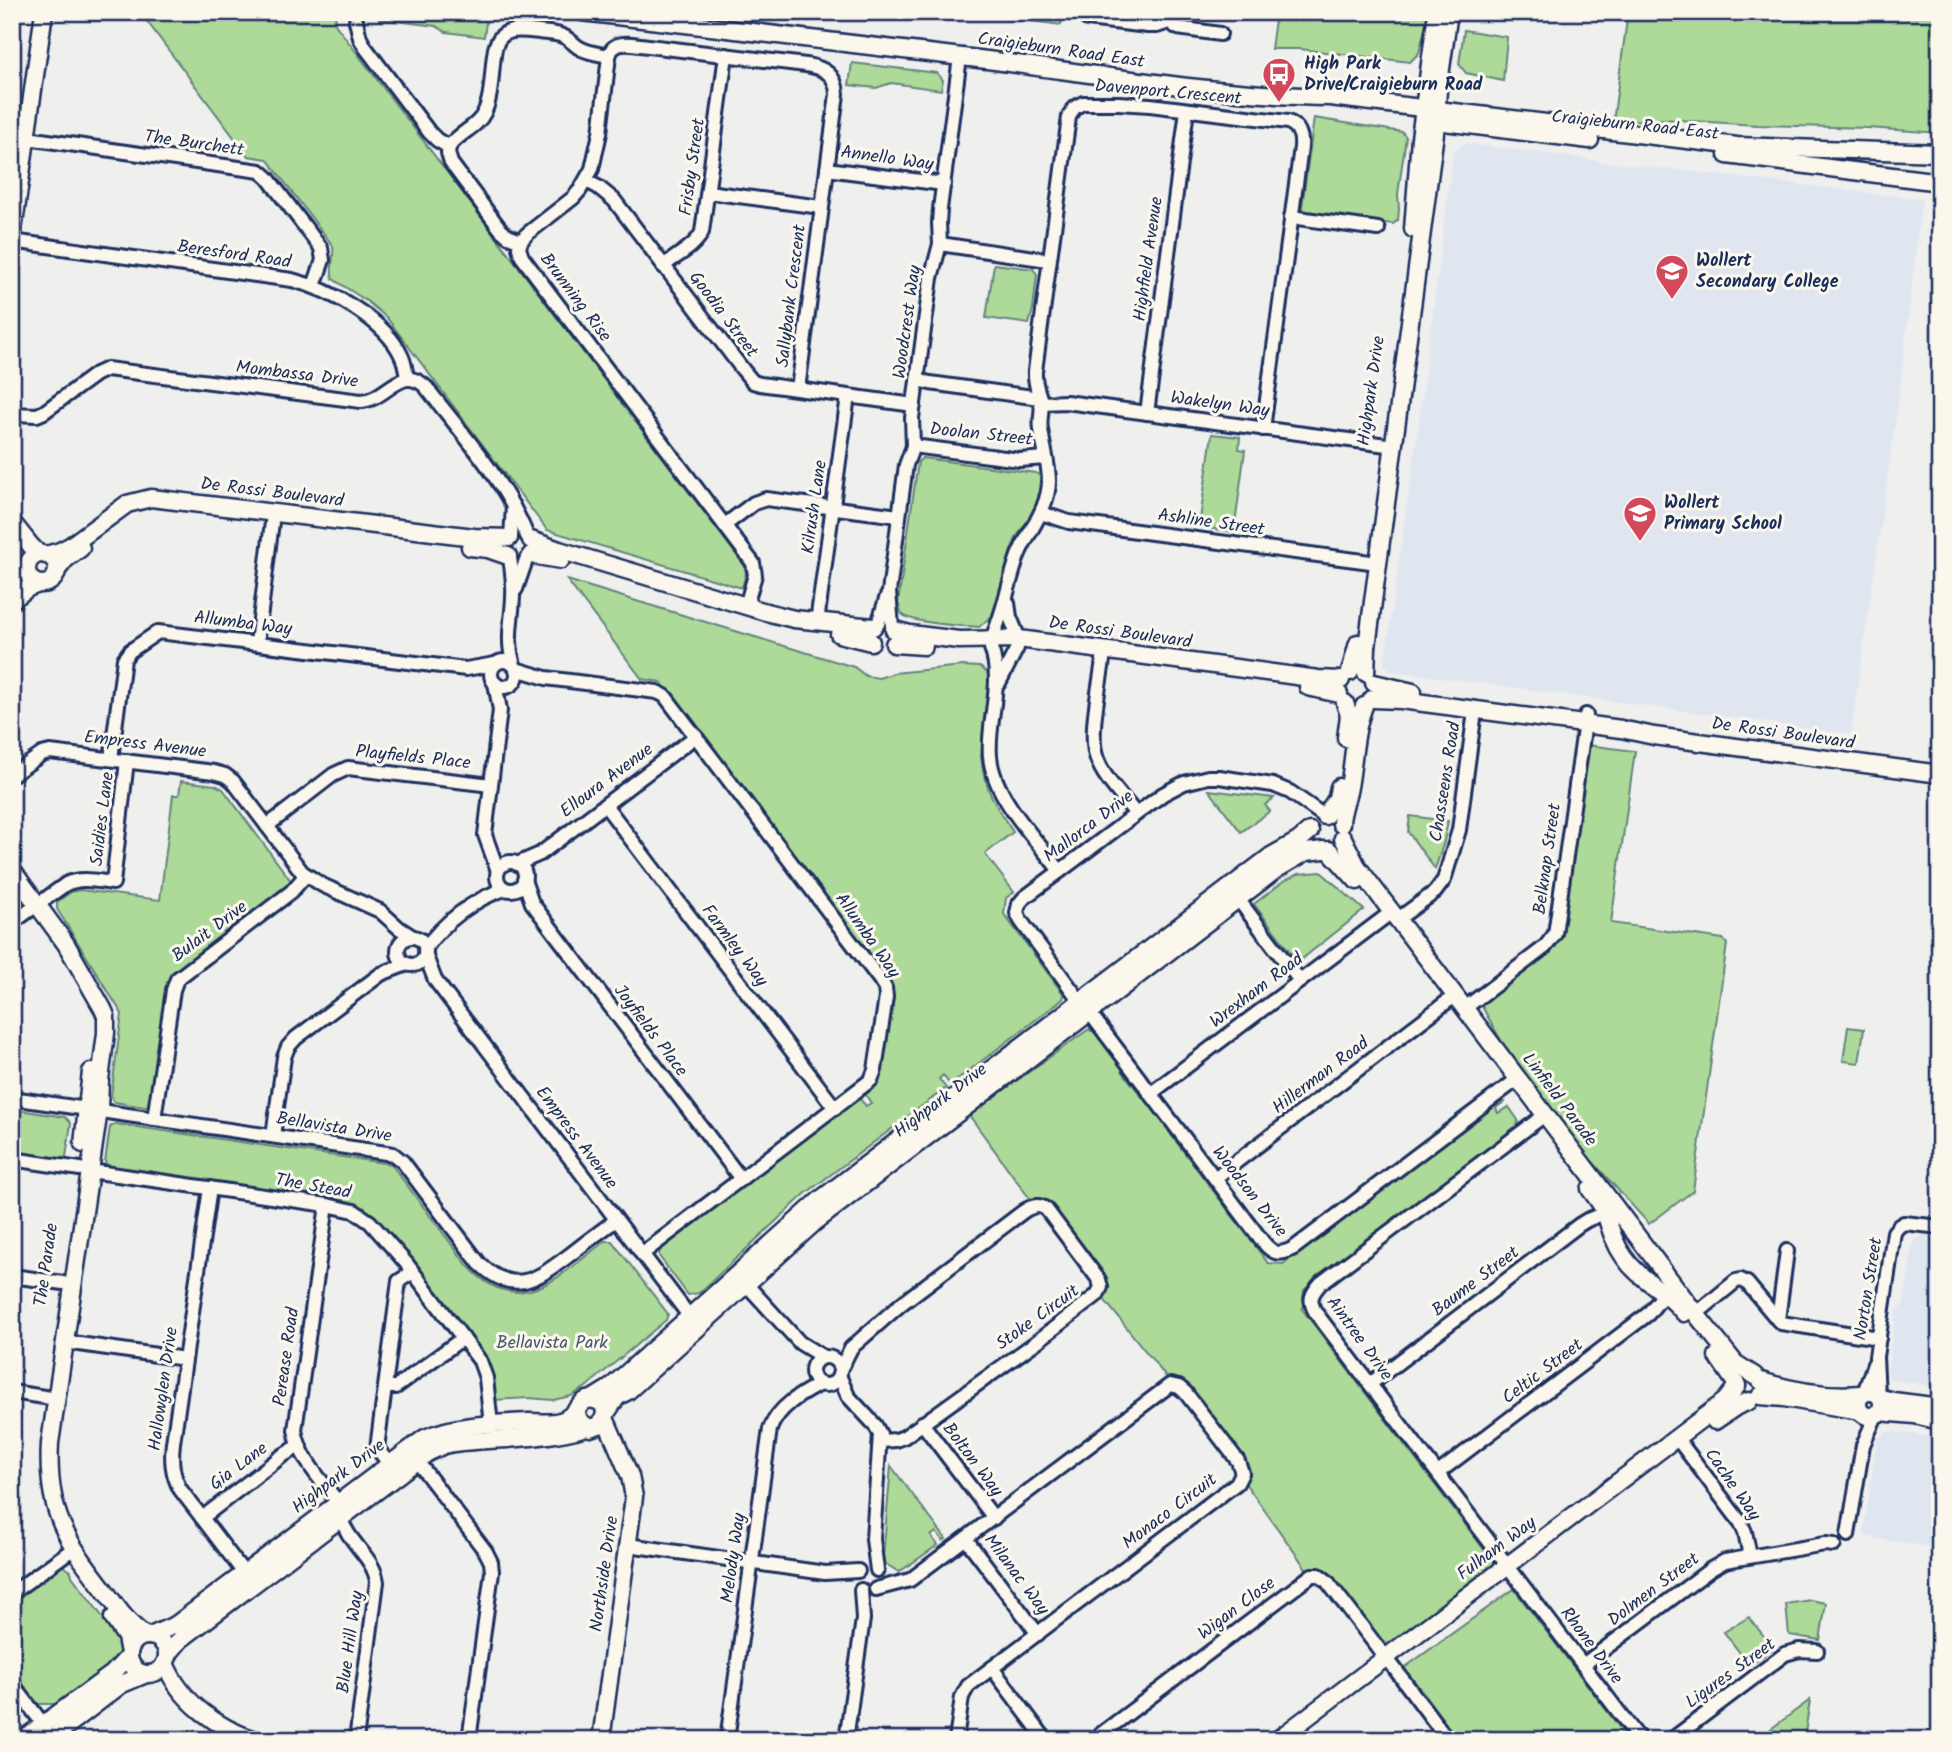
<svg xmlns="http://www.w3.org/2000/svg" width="1952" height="1752" font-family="Kalam,sans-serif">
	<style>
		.built { fill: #e0e6f0 }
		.green { fill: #adda98; stroke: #64847b; stroke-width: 2 }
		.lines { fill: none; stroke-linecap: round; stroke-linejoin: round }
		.street-casing { stroke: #1b2f5e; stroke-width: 18 }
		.secondary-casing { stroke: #1b2f5e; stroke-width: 21 }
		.street { stroke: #fbf7ec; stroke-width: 12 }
		.secondary { stroke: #fbf7ec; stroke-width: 16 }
		.labels { text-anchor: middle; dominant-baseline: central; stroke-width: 6; stroke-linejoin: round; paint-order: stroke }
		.street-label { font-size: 18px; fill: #1b2f5e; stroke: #fbf7ec }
		.poi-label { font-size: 18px; font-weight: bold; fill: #1b2f5e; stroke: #fbf7ec; text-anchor: start }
		.park-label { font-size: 18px; fill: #405a6c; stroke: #fbf7ec }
	</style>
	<rect width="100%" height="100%" fill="#efefee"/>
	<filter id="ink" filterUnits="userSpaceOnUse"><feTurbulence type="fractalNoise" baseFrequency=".0143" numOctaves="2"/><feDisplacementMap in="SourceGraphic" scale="14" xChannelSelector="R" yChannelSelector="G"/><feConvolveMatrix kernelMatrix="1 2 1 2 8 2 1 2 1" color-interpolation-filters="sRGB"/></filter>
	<g filter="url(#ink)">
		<g class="built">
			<polygon points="1464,143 1608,162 1922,199 1898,404 1851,734 1391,671 1384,664 1419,422 1453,152"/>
			<polygon points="1922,1235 1940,1238 1940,1387 1891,1380 1887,1375 1896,1310 1904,1304 1913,1242"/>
			<polygon points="1889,1431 1940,1438 1940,1549 1863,1536 1877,1439"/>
		</g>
		<g class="green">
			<path d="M140 12H336L335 24 744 565 746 573 742 588 547 530 387 318 368 302 333 279C329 269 335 257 333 246L267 159 248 156Z"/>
			<polygon points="378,12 459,12 487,16 484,37 446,32 436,26 380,19"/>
			<polygon points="959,12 1063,12 1061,25"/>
			<polygon points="1276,12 1429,12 1419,53 1410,62 1300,49 1271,49"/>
			<polygon points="1628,12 1940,12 1940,133 1867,128 1757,125 1661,119 1613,122"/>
			<polygon points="1464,30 1507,37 1503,81 1466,73 1459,64"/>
			<polygon points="852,63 937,73 943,80 941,90 891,83 876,88 849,85"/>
			<polygon points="1314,118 1402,132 1406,137 1398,194 1399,209 1398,220 1393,224 1306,212 1302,207"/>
			<polygon points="994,264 1033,269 1037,274 1033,309 1029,324 986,318"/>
			<polygon points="1212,434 1240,437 1239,449 1245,450 1234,532 1199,527"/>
			<path d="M922 458 1036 473 1041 477 1038 498 1034 511 1017 536 1011 550 992 616 979 627C965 626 911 624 902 614 900 611 899 606 898 603L918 462Z"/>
			<path d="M567 580 854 667 866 676 879 678 894 673 962 666 980 667 990 675 981 757C984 788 996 807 1013 832L985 854 1014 892 1006 898 1004 914 1064 995 1063 999 950 1085 943 1075 939 1079 946 1088 805 1194 699 1293 688 1295 659 1256 660 1248 859 1098 866 1106 871 1103 865 1094 879 1083 892 989 661 682 642 679Z"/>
			<polygon points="1587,745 1635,751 1611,923 1723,939 1727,944 1693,1191 1649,1224 1531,1094 1480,1003 1548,952 1555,945 1559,936"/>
			<polygon points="181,781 215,785 223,789 291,881 290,887 169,978 151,1103 145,1107 114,1102 111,1096 122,1014 57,909 57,902 71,892 80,890 160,900 173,795 179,795"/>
			<polygon points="1209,790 1274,798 1265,805 1270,811 1241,832"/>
			<polygon points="1410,816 1448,821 1444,842 1435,869 1408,832"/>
			<polygon points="1321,872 1364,910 1298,962 1254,904 1284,881 1298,874"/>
			<polygon points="1848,1027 1864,1029 1859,1063 1843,1061"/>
			<path d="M1089 1029 1091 1031 1095 1030 1127 1072H1123L1142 1097 1145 1096 1171 1130 1169 1132 1268 1263 1283 1264 1497 1102H1504L1496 1108 1498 1113 1509 1107 1518 1120 1517 1127 1304 1290 1303 1300 1305 1306 1302 1309 1495 1564 1384 1650 1328 1576 1308 1571 1245 1483 1250 1473 1249 1467 1183 1381 1167 1378 1103 1298C1107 1294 1110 1290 1108 1284 1106 1277 1052 1205 1046 1201 1041 1197 1036 1198 1030 1199L969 1115Z"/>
			<polygon points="12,1109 65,1117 71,1123 66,1157 58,1160 12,1153"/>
			<path d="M116 1124 391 1164 468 1266C519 1322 560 1275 605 1241H612L668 1314 666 1320 586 1387 571 1396 553 1400 528 1398 494 1400 490 1365 402 1248 376 1220 363 1210 343 1201 109 1168 105 1162 110 1127Z"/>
			<polygon points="891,1466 946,1539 943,1541 936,1532 931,1536 938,1545 899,1572 886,1564 883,1557"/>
			<polygon points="63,1566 71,1571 72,1576 122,1643 121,1657 110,1669 105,1668 58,1704 35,1704 12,1674 12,1600 53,1569"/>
			<polygon points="1514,1589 1629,1740 1451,1740 1400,1671"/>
			<polygon points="1810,1600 1826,1603 1820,1640 1789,1635 1786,1604"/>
			<polygon points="1749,1617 1773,1648 1750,1666 1724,1632"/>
			<polygon points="1810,1700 1804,1740 1756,1740"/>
		</g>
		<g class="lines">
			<defs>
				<g id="street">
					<polyline points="1080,12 1087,19 1148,26 1157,26 1172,21"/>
					<path d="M1171 13C1171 20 1172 25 1178 28L1220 34"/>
					<polyline points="356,21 360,38 365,47 429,132 437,140 449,147 448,153 451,163 501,230 508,236 521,241 519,248 522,257 753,563 755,575 746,606"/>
					<polyline points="27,138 260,171 268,178 321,248 323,260 314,286"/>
					<path d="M449 147C458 133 477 128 484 113 493 95 491 69 495 49 500 26 520 30 539 32 546 33 553 33 560 35 568 37 572 43 578 47 587 53 599 54 609 56 612 44 621 43 632 44L806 65C824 68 836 74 837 94L798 389"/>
					<polyline points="827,169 944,184"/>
					<polyline points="586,181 598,187 614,200 743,370 753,382 760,384 914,405"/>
					<polyline points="708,192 821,207"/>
					<polyline points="1291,217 1378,229"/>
					<path d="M12 241 292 280C329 289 386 320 402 357 405 364 406 371 407 378"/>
					<polyline points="521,241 527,234 573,198 580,190 592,169 600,133 609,56"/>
					<polyline points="940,244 1048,260"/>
					<path d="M663 266C676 256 696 246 702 232L726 55"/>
					<polyline points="917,380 930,383 1040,398"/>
					<polyline points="1041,403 1066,402 1394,446"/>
					<polyline points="1147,413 1187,110"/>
					<path d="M12 414 37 415 44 412 96 374 107 369 361 401C387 400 401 363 426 387 462 434 505 480 527 536"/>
					<polyline points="913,446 1020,460 1045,458"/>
					<polyline points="1041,513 1069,522 1378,563"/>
					<polyline points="725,525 754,503 766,499 899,516"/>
					<polyline points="511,537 513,506"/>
					<path d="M510 558C512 571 514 584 513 597 512 622 506 640 514 665"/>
					<polyline points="516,589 526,560"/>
					<polyline points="1008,603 1010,617 1019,639"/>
					<polyline points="817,622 848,396"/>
					<polyline points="878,624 887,596"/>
					<polyline points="892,626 889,592 906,465 913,446 912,418 931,278 940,244 939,223 940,209 960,57"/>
					<path d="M992 638C1004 612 1008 584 1018 556 1028 531 1048 510 1049 482 1049 464 1043 446 1041 429 1039 420 1043 411 1041 402 1038 390 1034 383 1035 371L1069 117 1074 108 1083 103H1118L1150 105 1288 122C1299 126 1302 136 1301 147L1263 429"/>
					<polyline points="257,643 272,522"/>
					<path d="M991 648C1004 684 987 720 990 756 993 797 1036 839 1060 871"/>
					<path d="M1103 660C1100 685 1088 736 1097 759 1104 779 1123 797 1136 814"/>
					<circle cx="504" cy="674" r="13"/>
					<polyline points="516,669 546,678 657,692 665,696 880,980 885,988 886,997 875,1070 871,1080 642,1254"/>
					<polyline points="495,683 500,710 485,835 498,871"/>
					<polyline points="999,683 1017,648"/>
					<polyline points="111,759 124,659 130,651 158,632 466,669 495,664"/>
					<polyline points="12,775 42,754 50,752 214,772 225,775 233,781 302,872 322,885 380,911 399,928 413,937"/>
					<polyline points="605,805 835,1108"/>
					<polyline points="267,826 333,775 348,768 491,785"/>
					<circle cx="511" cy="876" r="14"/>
					<polyline points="517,864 540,854 696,736"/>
					<polyline points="524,880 532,903 741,1179"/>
					<polyline points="1238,899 1300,981"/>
					<polyline points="1398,919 1435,892 1444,880 1459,830 1475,711"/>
					<path d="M12 923 66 884C81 877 96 881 113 883L127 761"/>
					<circle cx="412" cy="951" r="14"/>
					<path d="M425 949C442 923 476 898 505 889"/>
					<polyline points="425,954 435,980 690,1317"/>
					<polyline points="1080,1001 1021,921 1017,913 1019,904 1024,898 1163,794 1184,783 1208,777 1219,777 1273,785 1290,792 1324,816"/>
					<polyline points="1465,1008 1545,947 1555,934 1586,715"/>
					<path d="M1089 1012 1263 1242C1273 1254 1279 1256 1294 1248L1519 1078"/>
					<polyline points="1150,1094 1385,917"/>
					<path d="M12 1098 393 1154 403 1162 479 1263C514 1298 539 1278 571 1254 586 1242 601 1231 616 1220"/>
					<polyline points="154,1119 173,990 177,979 291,892 306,875"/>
					<polyline points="273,1136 284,1057 288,1047 296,1038 381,974 407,964"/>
					<polyline points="12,1159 80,1169"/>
					<polyline points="90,1171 327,1205 354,1211 370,1222 407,1264 480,1361 486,1378 491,1425"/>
					<polyline points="1215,1178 1448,1001"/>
					<path d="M210 1188 173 1443C171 1460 172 1474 180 1489L244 1573"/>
					<path d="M327 1205 295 1430C300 1459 321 1480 338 1502"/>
					<polyline points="1787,1251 1778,1320 1781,1323 1879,1338"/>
					<polyline points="12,1276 63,1283"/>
					<polyline points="746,1284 800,1343 823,1357"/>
					<polyline points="1696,1314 1736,1281 1741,1280 1747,1283 1778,1320"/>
					<polyline points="65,1342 185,1359"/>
					<circle cx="826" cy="1371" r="14"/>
					<path d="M840 1370 851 1348 901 1304 1024 1211C1032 1206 1038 1204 1046 1209L1099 1280 1101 1287 1097 1295 1035 1343 904 1437 896 1440 881 1441"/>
					<polyline points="839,1375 848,1396 875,1425 880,1434 873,1539 877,1570"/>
					<polyline points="1370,1384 1579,1225 1587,1220 1605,1213"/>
					<polyline points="386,1387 396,1387 463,1338"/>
					<polyline points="12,1392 57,1399"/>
					<polyline points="1864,1393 1874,1364"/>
					<polyline points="1878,1395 1876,1357 1894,1232 1899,1226 1904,1223 1940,1227"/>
					<polyline points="922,1423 994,1518"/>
					<polyline points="1676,1437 1741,1523 1745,1532 1750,1556"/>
					<polyline points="417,1461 486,1552 491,1562 492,1572 469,1740"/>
					<polyline points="389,1464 377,1448 399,1281 413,1272"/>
					<polyline points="1438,1473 1648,1314 1665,1293"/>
					<polyline points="202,1518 282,1456 299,1446"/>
					<path d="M341 1518C348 1543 374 1557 377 1582L356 1740"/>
					<polyline points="1848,1535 1863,1445 1877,1413"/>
					<polyline points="966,1539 1038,1634"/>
					<polyline points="628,1545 825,1573 858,1571"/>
					<path d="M1507 1565 1316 1313C1308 1300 1311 1294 1321 1283L1538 1120"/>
					<polyline points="1513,1573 1640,1740"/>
					<polyline points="876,1589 910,1580 1170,1385 1179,1387 1185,1392 1238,1461 1242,1473 1237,1483 968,1686 962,1697 956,1740"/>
					<polyline points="12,1593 74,1548"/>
					<polyline points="1392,1665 1448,1740"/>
					<polyline points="1583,1665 1711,1569 1725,1561 1825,1544 1834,1545"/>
					<polyline points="992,1668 1046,1740"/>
					<polyline points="12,1683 43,1724"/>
					<path d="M727 1740 770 1429C778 1407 801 1394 820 1384"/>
					<polyline points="846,1740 863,1619 861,1590"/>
					<polyline points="1093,1740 1312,1575 1319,1575 1327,1581 1385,1657"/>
					<polyline points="1671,1740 1785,1654 1799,1650 1817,1651"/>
				</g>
				<g id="secondary">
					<path d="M582 12C717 28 852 43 987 60 1101 75 1215 95 1330 97L1737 146 1940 153"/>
					<polyline points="1428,120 1590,140"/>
					<polyline points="1727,155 1940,182"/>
					<polyline points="1413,229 1420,138 1437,12"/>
					<polyline points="12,238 44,12"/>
					<polyline points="12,522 31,546 39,554"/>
					<polyline points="531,540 559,550 766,612 794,619 873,627"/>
					<polyline points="470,547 488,549 508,556"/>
					<circle cx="42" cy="569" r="15"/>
					<polyline points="46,555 60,551 70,546 127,504 151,498 474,537 509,538"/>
					<polyline points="531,555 561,560"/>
					<polyline points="57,570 66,559 81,548"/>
					<polyline points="12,600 28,588 39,584"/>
					<polyline points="894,630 910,634 959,640 1019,639 1318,679 1341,680"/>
					<polyline points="839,634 871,642"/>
					<polyline points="894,644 924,646"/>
					<polyline points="1350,672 1358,643"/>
					<polyline points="1366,673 1367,647 1435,133 1438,90 1449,12"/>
					<polyline points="1374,683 1413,692"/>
					<polyline points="1308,687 1339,694"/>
					<polyline points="1372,699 1401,700 1621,729 1654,736 1940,774"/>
					<polyline points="1345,703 1349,715 1346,738"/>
					<polyline points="1325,816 1337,798 1339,787"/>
					<path d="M1341 824C1341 811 1347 800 1349 787 1354 759 1354 732 1364 706"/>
					<polyline points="1343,838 1357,866 1696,1314 1735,1363 1755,1376"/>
					<polyline points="1329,850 1357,881"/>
					<path d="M12 870 66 944 103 1009 106 1016V1033L100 1080 99 1110 50 1443C46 1512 66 1540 106 1592 118 1609 129 1625 146 1636"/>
					<polyline points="83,1144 91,1072"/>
					<path d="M1590 1189C1595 1196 1601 1203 1605 1212 1610 1228 1614 1243 1624 1257 1640 1281 1667 1290 1684 1313"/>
					<polyline points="1717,1356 1737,1385"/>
					<path d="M1761 1381C1793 1391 1828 1397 1861 1394"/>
					<circle cx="1870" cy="1404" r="12"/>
					<polyline points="1760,1396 1784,1398 1860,1411"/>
					<polyline points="1881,1398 1893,1401 1940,1407"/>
					<polyline points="592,1399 610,1388 821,1199 1271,856 1298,841 1310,831"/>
					<polyline points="1879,1412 1915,1415 1940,1421"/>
					<polyline points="605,1415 617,1397 628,1391 814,1223 1277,869 1306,852 1324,850"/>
					<polyline points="1715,1421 1737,1406 1749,1401"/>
					<polyline points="113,1618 126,1637 129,1653"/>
					<path d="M150 1636 177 1624 425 1438C456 1424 494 1424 528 1422 538 1422 550 1424 560 1421 578 1417 579 1396 594 1400 608 1403 607 1417 599 1425L590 1428 579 1421 577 1413"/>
					<circle cx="148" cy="1655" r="19"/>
					<path d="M167 1659 170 1652 181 1639 427 1453 444 1445 454 1443C497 1438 544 1440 586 1427"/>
					<path d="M165 1663C180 1701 218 1729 256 1740"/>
					<polyline points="22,1740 112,1674 129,1656"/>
					<polyline points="49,1740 122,1684 146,1674"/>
					<polyline points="601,1740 634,1497 630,1476 605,1418"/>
					<polyline points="1277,1740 1725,1401 1737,1386"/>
				</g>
			</defs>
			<use href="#street" class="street-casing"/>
			<use href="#secondary" class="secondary-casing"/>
			<use href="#street" class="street"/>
			<use href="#secondary" class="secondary"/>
		</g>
	</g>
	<defs>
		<symbol id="bus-pin" viewBox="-11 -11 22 30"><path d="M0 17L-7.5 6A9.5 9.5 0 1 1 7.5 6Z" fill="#d1495b" stroke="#fbf7ec"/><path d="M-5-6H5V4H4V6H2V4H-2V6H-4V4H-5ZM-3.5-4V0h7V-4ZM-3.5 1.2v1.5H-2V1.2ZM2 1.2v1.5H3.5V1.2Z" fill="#fff"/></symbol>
		<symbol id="school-pin" viewBox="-11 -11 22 30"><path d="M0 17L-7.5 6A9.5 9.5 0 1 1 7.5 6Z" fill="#d1495b" stroke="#fbf7ec"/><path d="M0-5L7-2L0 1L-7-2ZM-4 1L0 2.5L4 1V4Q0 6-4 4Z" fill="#fff"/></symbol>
	</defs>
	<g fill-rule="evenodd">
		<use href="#bus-pin" x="1260" y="55" width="38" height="52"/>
		<use href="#school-pin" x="1653" y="252" width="38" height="52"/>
		<use href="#school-pin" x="1621" y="494" width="38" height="52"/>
	</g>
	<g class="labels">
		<g class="street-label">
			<text transform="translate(1061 51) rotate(8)">Craigieburn Road East</text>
			<text transform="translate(1168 93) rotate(5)">Davenport Crescent</text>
			<text transform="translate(1635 126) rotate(6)">Craigieburn Road East</text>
			<text transform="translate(194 144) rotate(8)">The Burchett</text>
			<text transform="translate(887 159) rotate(8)">Annello Way</text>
			<text transform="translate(693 167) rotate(-82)">Frisby Street</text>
			<text transform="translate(234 255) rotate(8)">Beresford Road</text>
			<text transform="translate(1149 259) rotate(-82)">Highfield Avenue</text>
			<text transform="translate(792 296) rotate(-83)">Sallybank Crescent</text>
			<text transform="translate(575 298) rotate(53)">Brunning Rise</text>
			<text transform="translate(723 315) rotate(53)">Goodia Street</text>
			<text transform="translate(908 322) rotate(-82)">Woodcrest Way</text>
			<text transform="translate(297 375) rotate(7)">Mombassa Drive</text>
			<text transform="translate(1372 391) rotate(-82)">Highpark Drive</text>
			<text transform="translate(1220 405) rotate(8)">Wakelyn Way</text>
			<text transform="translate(981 435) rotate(6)">Doolan Street</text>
			<text transform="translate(272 493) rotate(7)">De Rossi Boulevard</text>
			<text transform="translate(815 507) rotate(-82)">Kilrush Lane</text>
			<text transform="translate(1211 523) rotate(8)">Ashline Street</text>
			<text transform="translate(243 624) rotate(7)">Allumba Way</text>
			<text transform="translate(1120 633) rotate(8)">De Rossi Boulevard</text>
			<text transform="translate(1783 734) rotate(8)">De Rossi Boulevard</text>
			<text transform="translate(145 745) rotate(7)">Empress Avenue</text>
			<text transform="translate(413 758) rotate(6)">Playfields Place</text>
			<text transform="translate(607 781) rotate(-37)">Elloura Avenue</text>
			<text transform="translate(1446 782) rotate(-81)">Chasseens Road</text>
			<text transform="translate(103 819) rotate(-83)">Saidies Lane</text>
			<text transform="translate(1089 827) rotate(-37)">Mallorca Drive</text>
			<text transform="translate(1548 859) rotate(-82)">Belknap Street</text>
			<text transform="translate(210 932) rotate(-37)">Bulait Drive</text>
			<text transform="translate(867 936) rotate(55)">Allumba Way</text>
			<text transform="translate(734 946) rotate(53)">Farmley Way</text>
			<text transform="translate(1257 991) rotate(-37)">Wrexham Road</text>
			<text transform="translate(650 1031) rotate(53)">Joyfields Place</text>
			<text transform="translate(1321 1076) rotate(-37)">Hillerman Road</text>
			<text transform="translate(1559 1100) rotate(53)">Linfield Parade</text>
			<text transform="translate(941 1101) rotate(-37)">Highpark Drive</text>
			<text transform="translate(334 1128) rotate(9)">Bellavista Drive</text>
			<text transform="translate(576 1138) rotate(53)">Empress Avenue</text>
			<text transform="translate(313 1187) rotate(10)">The Stead</text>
			<text transform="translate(1249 1192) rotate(52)">Woodson Drive</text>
			<text transform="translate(47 1265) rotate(-82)">The Parade</text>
			<text transform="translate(1476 1282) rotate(-37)">Baume Street</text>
			<text transform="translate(1869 1289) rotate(-81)">Norton Street</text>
			<text transform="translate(1038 1318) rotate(-36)">Stoke Circuit</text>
			<text transform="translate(1359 1339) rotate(54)">Aintree Drive</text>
			<text transform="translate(287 1357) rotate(-82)">Perease Road</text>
			<text transform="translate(1543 1372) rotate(-37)">Celtic Street</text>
			<text transform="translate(164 1389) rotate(-82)">Hallowglen Drive</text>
			<text transform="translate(972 1460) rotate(53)">Bolton Way</text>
			<text transform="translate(239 1467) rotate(-37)">Gia Lane</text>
			<text transform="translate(339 1477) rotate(-37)">Highpark Drive</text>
			<text transform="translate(1732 1485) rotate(55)">Cache Way</text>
			<text transform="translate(1170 1512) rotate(-37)">Monaco Circuit</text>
			<text transform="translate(1497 1549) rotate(-37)">Fulham Way</text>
			<text transform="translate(734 1558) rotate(-82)">Melody Way</text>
			<text transform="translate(605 1574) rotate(-82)">Northside Drive</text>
			<text transform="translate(1016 1575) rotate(53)">Milanac Way</text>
			<text transform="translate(1654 1590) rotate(-37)">Dolmen Street</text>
			<text transform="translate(1237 1609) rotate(-37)">Wigan Close</text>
			<text transform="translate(351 1642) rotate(-82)">Blue Hill Way</text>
			<text transform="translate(1591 1646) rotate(53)">Rhone Drive</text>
			<text transform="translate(1731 1674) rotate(-36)">Ligures Street</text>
		</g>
		<g class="poi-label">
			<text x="1304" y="64">High Park<tspan x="1304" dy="21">Drive/Craigieburn Road</tspan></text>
			<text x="1696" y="261">Wollert<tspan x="1696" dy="21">Secondary College</tspan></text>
			<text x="1664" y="503">Wollert<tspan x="1664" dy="21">Primary School</tspan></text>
		</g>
		<g class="park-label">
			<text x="552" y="1343">Bellavista Park</text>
		</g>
	</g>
	<rect width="1952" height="1752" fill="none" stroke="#fbf7ec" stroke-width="42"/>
	<rect x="21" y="21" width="1910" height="1710" fill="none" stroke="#1b2f5e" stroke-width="2.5" filter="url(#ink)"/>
</svg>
